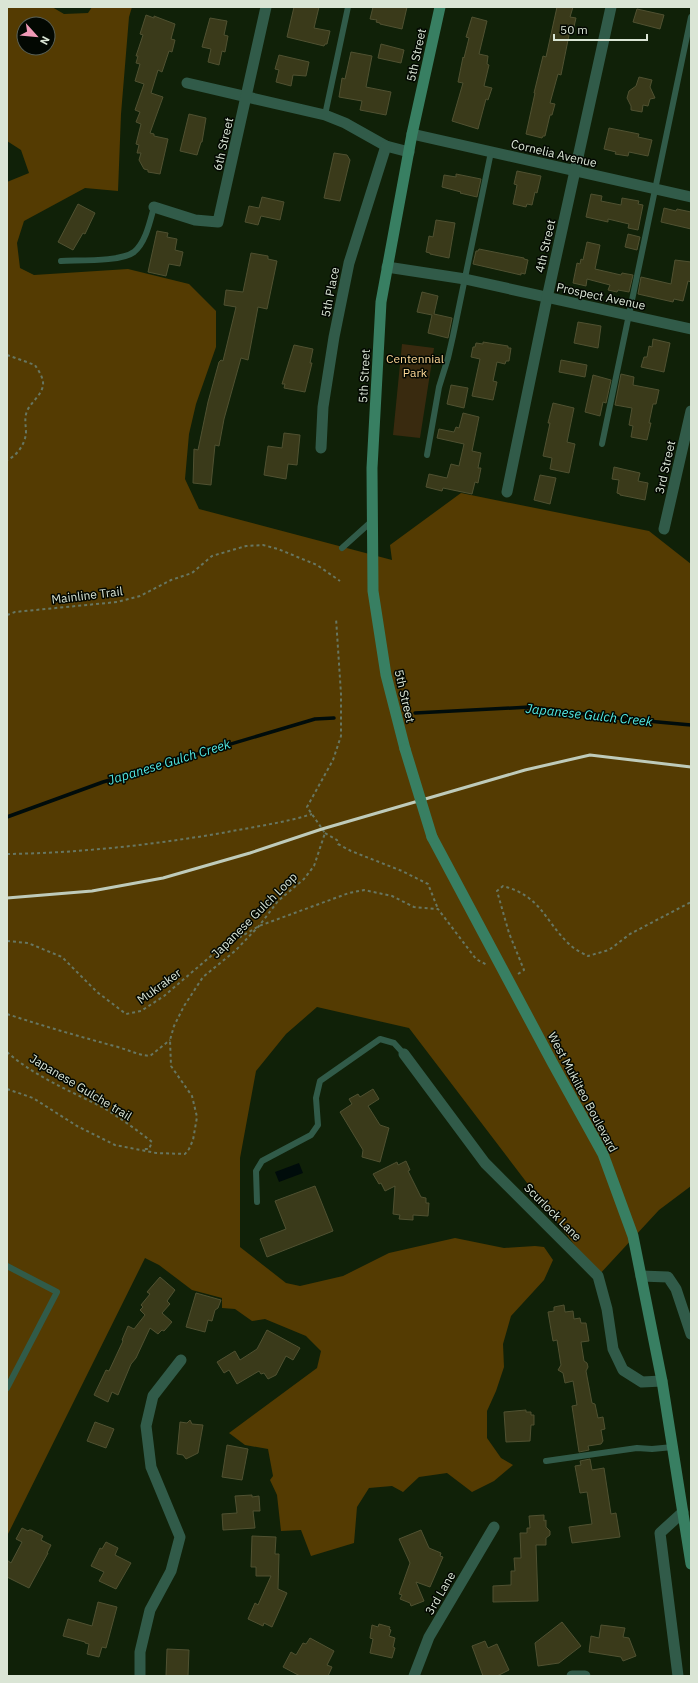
<svg xmlns="http://www.w3.org/2000/svg" width="698" height="1683" font-family="'IBM Plex Sans',sans-serif">
	<style>
		.green { fill: #392a0f }
		.forest { fill: #543b02; fill-rule: evenodd }
		.water { fill: #000c0b }
		.lines { fill: none; stroke-linecap: round; stroke-linejoin: round }
		.stream { stroke: #000c0b; stroke-width: 3.5 }
		.building { fill: #3a3a1a; stroke: #505131 }
		.path { stroke: #677661; stroke-width: 2; stroke-dasharray: 3 3; stroke-linecap: butt }
		.service { stroke: #315b49; stroke-width: 6 }
		.minor { stroke: #315b49; stroke-width: 11 }
		.secondary { stroke: #387f62; stroke-width: 11 }
		.rail { stroke: #bfcbba; stroke-width: 3 }
		.secondary-bridge { stroke: #387f62; stroke-width: 11 }
		.labels { text-anchor: middle; dominant-baseline: central; stroke-width: 3; stroke-linejoin: round; paint-order: stroke }
		.street-label { font-size: 12px; fill: #dae5d5; stroke: #030802 }
		.park-label { font-size: 12px; fill: #ffd997; stroke: #030802 }
		.water-label { font-size: 13px; font-style: italic; fill: #53e8e3; stroke: #030802 }
	</style>
	<rect width="100%" height="100%" fill="#102108"/>
	<polygon class="green" points="402,344 434,348 420,438 393,435"/>
	<path class="forest" d="M7 7H52L64 14 88 13 92 7H132L129 17 121 114 118 191 85 188 24 221 17 243 20 268 34 275 128 269 189 284 216 311V347L196 404 189 434 185 479 199 509 392 560 390 545 461 493 649 531 691 564V1186L659 1210 598 1276 409 1028 317 1007 286 1034 256 1071 240 1158V1247L286 1283 300 1286 343 1276 389 1253 455 1238 504 1248 535 1246 544 1247 553 1260 544 1280 511 1316 503 1344 504 1367 496 1391 487 1411V1438L501 1458 513 1465 494 1481 472 1492 447 1473 419 1477 403 1492 392 1486 369 1488 357 1507 354 1543 311 1556 301 1530 281 1531 277 1495 270 1480 273 1476 268 1449 245 1445 229 1433 317 1368 321 1351 306 1336 265 1319 252 1321 235 1309 222 1308V1298L192 1290 159 1265 145 1258 7 1536V182L29 173 21 150 7 141ZM24 24H48V48H24Z"/>
	<polygon class="water" points="299,1163 303,1173 279,1182 275,1172"/>
	<g class="lines">
		<g class="stream">
			<polyline points="415,713 530,707 625,719 691,725"/>
			<polyline points="7,817 103,782 315,719 334,718"/>
		</g>
	</g>
	<g class="building">
		<polygon points="294,7 319,7 314,28 330,31 327,44 325,44 324,46 287,37"/>
		<polygon points="373,7 407,7 402,29 380,24 380,23 376,22 377,20 370,19"/>
		<polygon points="557,7 573,7 570,17 576,18 573,31 570,30 561,75 558,74 550,103 555,104 552,115 550,115 545,136 543,136 542,138 526,134 535,93 534,93 543,56 546,57"/>
		<polygon points="637,9 664,15 660,29 633,22"/>
		<polygon points="146,15 154,18 154,16 175,24 171,39 175,40 172,52 169,51 162,72 158,70 151,93 163,97 150,133 154,134 154,136 168,139 160,174 148,172 148,170 144,169 139,160 141,153 137,153 139,145 136,144 141,124 136,122 140,112 135,110 144,84 135,81 140,64 136,63 138,56 136,56 143,35 140,34"/>
		<polygon points="472,17 487,21 479,54 488,56 487,64 489,65 484,86 492,88 488,100 486,99 478,129 452,121 463,83 458,82 463,57 464,58 469,38 466,37"/>
		<polygon points="210,18 227,21 224,35 228,36 225,52 222,51 219,65 208,62 211,49 202,47"/>
		<polygon points="381,44 404,50 401,63 378,58"/>
		<polygon points="351,52 372,56 366,87 391,92 386,115 360,110 362,101 339,97 342,78 345,79"/>
		<polygon points="279,55 309,62 306,76 293,75 291,86 276,82 279,70 275,69"/>
		<polygon points="639,77 652,80 650,87 655,98 650,99 648,106 643,105 642,112 631,110 631,106 627,98 629,91 636,86"/>
		<polygon points="189,114 206,118 202,142 201,142 197,155 180,151"/>
		<polygon points="609,128 639,134 638,137 652,140 648,156 629,152 628,156 615,154 616,152 604,149"/>
		<polygon points="334,153 347,155 350,160 340,201 324,198"/>
		<polygon points="517,171 541,176 537,193 535,192 532,205 527,204 526,207 513,204 517,185 514,184"/>
		<polygon points="456,174 481,179 477,197 460,193 461,192 442,187 444,175 456,177"/>
		<polygon points="591,194 602,196 601,201 621,205 622,198 639,201 638,204 643,205 638,230 628,228 629,224 608,219 608,222 586,217"/>
		<polygon points="262,197 284,202 280,220 261,216 258,225 245,222 249,206 259,208"/>
		<polygon points="78,204 95,213 85,234 83,233 73,250 58,242"/>
		<polygon points="664,208 676,211 677,209 691,212 691,229 661,222"/>
		<polygon points="436,220 455,223 449,258 430,254 430,253 426,252 429,236 433,237"/>
		<polygon points="157,231 168,233 167,237 177,239 175,250 183,252 180,266 169,264 166,276 148,272"/>
		<polygon points="628,234 640,237 637,250 625,247"/>
		<polygon points="587,242 600,245 595,269 621,275 622,273 633,275 629,292 618,290 617,292 608,290 610,285 587,279 586,286 573,283 577,263 580,264 581,259 583,260"/>
		<polygon points="479,249 524,258 524,259 528,260 525,274 521,273 521,275 473,264 476,251 478,251"/>
		<polygon points="251,253 268,256 268,259 277,261 267,309 258,307 248,360 241,358 224,419 219,446 215,445 211,485 193,483 194,449 198,450 208,402 219,362 221,360 223,361 236,307 224,305 226,290 243,292"/>
		<polygon points="675,260 691,262 691,282 688,281 683,301 674,299 673,302 638,294 641,277 671,284"/>
		<polygon points="422,292 438,296 434,314 452,318 448,338 428,333 432,315 417,312"/>
		<polygon points="578,322 601,326 598,348 574,343"/>
		<polygon points="653,339 670,343 664,372 641,367 644,357 647,357 649,346 652,347"/>
		<polygon points="483,342 508,346 508,348 511,348 509,361 506,361 505,364 497,362 493,381 497,382 493,400 472,396 480,359 471,357 473,347 475,347 476,343 483,344"/>
		<polygon points="294,345 313,349 310,363 312,363 305,392 284,388 285,384 282,384"/>
		<polygon points="561,360 587,365 585,377 559,372"/>
		<polygon points="621,374 634,377 633,385 659,390 656,404 653,404 649,423 651,423 647,440 631,437 633,426 629,425 632,408 615,405"/>
		<polygon points="593,375 611,380 606,403 603,402 600,416 585,412"/>
		<polygon points="451,385 468,388 464,408 447,404"/>
		<polygon points="553,403 574,408 567,442 575,444 569,473 550,469 552,458 543,456 550,423 548,423"/>
		<polygon points="463,413 479,417 472,451 481,453 478,468 481,468 478,483 475,482 472,494 443,488 442,491 426,487 429,474 447,478 451,464 459,466 464,444 437,438 439,429 454,432 456,427 459,428"/>
		<polygon points="284,433 300,435 297,465 288,464 286,479 264,475 268,446 282,448"/>
		<polygon points="614,467 640,473 638,481 648,483 645,500 620,495 620,494 617,493 619,480 612,479"/>
		<polygon points="540,475 556,478 550,504 534,500"/>
		<polygon points="373,1089 379,1099 368,1106 380,1125 389,1128 380,1162 362,1157 363,1150 340,1112 352,1104 349,1099 358,1094 360,1097"/>
		<polygon points="406,1161 410,1170 408,1171 421,1197 426,1198 426,1203 429,1203 428,1216 413,1215 413,1220 399,1219 400,1215 393,1214 395,1186 385,1191 381,1183 379,1184 373,1174 397,1162 398,1165"/>
		<polygon points="315,1186 333,1231 267,1257 260,1239 286,1229 275,1201"/>
		<polygon points="160,1277 175,1290 167,1301 170,1304 162,1313 172,1322 164,1331 162,1330 158,1334 150,1328 136,1358 131,1364 118,1395 112,1392 108,1402 94,1395 106,1370 109,1371 123,1341 122,1340 128,1326 134,1329 145,1315 140,1310 143,1307 141,1305 150,1294 147,1292"/>
		<polygon points="196,1293 221,1300 218,1308 215,1310 212,1321 208,1320 205,1332 186,1327"/>
		<polygon points="564,1305 565,1312 573,1311 574,1319 580,1318 581,1323 586,1323 589,1341 581,1342 584,1361 587,1363 588,1367 586,1371 592,1403 595,1404 598,1418 603,1417 605,1429 601,1430 603,1441 601,1444 588,1446 589,1450 579,1452 572,1406 577,1405 573,1381 565,1383 563,1373 558,1370 561,1365 557,1340 553,1341 548,1312 554,1311 554,1307"/>
		<polygon points="267,1330 300,1348 293,1360 286,1356 276,1375 268,1379 264,1373 261,1374 259,1371 237,1384 229,1370 224,1373 217,1362 235,1351 240,1360 257,1349"/>
		<polygon points="526,1410 526,1412 531,1412 531,1415 534,1415 534,1425 531,1425 530,1441 506,1442 504,1412"/>
		<polygon points="190,1420 192,1424 203,1425 198,1453 186,1459 183,1455 177,1454 180,1422 187,1423"/>
		<polygon points="95,1422 114,1429 106,1448 87,1441"/>
		<polygon points="227,1445 248,1449 242,1480 222,1477"/>
		<polygon points="590,1459 592,1470 604,1468 611,1514 616,1513 620,1537 572,1543 569,1527 592,1524 587,1492 580,1493 575,1466 581,1465 580,1461"/>
		<polygon points="252,1495 252,1497 259,1496 260,1511 253,1511 255,1528 223,1530 222,1514 237,1513 235,1496"/>
		<polygon points="544,1515 544,1521 546,1520 546,1527 550,1531 550,1535 546,1538 546,1545 536,1545 538,1601 493,1602 493,1586 511,1585 511,1571 515,1571 514,1558 521,1558 520,1533 527,1533 527,1528 530,1528 529,1516"/>
		<polygon points="22,1528 28,1531 29,1530 31,1530 43,1536 41,1540 51,1545 47,1553 48,1553 29,1588 7,1577 7,1560 11,1563 22,1542 16,1539"/>
		<polygon points="421,1530 429,1548 441,1553 440,1556 443,1557 430,1587 416,1582 424,1601 411,1606 410,1603 400,1599 402,1595 399,1594 410,1563 399,1539"/>
		<polygon points="252,1536 276,1537 275,1554 279,1554 278,1589 287,1593 272,1627 264,1623 263,1626 248,1619 255,1603 258,1605 271,1576 256,1576 256,1567 251,1567"/>
		<polygon points="106,1542 118,1548 115,1555 131,1563 116,1589 99,1581 104,1572 91,1566 100,1548 102,1549"/>
		<polygon points="98,1602 117,1607 106,1648 102,1647 99,1657 87,1654 89,1644 85,1643 85,1642 63,1636 68,1619 92,1626"/>
		<polygon points="562,1622 581,1646 559,1663 538,1666 535,1643"/>
		<polygon points="379,1624 390,1627 389,1629 391,1630 389,1636 395,1638 393,1647 395,1648 392,1658 370,1653 373,1639 370,1638 372,1625 378,1627"/>
		<polygon points="601,1625 625,1628 623,1637 629,1638 636,1656 623,1661 621,1657 589,1652 591,1636 599,1638"/>
		<polygon points="310,1638 334,1651 327,1665 332,1667 328,1676 300,1676 283,1667 291,1652 296,1655 303,1643 306,1644"/>
		<polygon points="485,1641 488,1648 497,1644 509,1670 497,1676 483,1676 472,1646"/>
		<polygon points="167,1649 189,1650 188,1676 166,1676"/>
	</g>
	<g class="lines">
		<g class="path">
			<path d="M7 355 35 365C38 370 44 378 43 385 42 395 31 402 27 411 24 419 26 425 26 433 25 444 17 456 7 460"/>
			<polyline points="7,615 15,612 117,602 140,596 171,580 192,573 212,556 246,546 263,545 278,549 317,565 340,581"/>
			<polyline points="325,833 337,840 338,844 351,851 402,871 428,884 438,909"/>
			<path d="M7 854C80 853 151 845 222 833 252 827 284 823 312 814"/>
			<polyline points="7,941 28,943 62,957 97,992 126,1014 141,1011 164,996 218,950 259,926 349,893 364,890 392,896 414,907 438,909 476,959 487,965"/>
			<path d="M518 974 524 970 509 933 497 891 503 886C541 896 544 920 569 944 574 949 582 953 588 956L609 950 630 934 691 902"/>
			<path d="M7 1014C43 1026 78 1036 114 1046 127 1049 137 1055 150 1056L170 1040"/>
			<path d="M7 1052C34 1076 70 1091 102 1107 119 1117 137 1130 152 1142L149 1149H142"/>
			<polyline points="7,1089 33,1098 77,1126 115,1145 156,1153 185,1154 189,1149 193,1140 197,1117 192,1096 171,1066 170,1040 174,1026 184,1006 203,977 235,951 259,926 278,901 304,879 314,866 325,833 307,807 333,760 341,736 341,694 336,618"/>
		</g>
		<g class="service">
			<polyline points="325,115 348,7"/>
			<path d="M61 261C78 260 121 262 134 252 146 242 150 221 154 207"/>
			<polyline points="602,444 691,17"/>
			<polyline points="427,455 439,387 448,358 453,336 491,152"/>
			<polyline points="342,548 372,521"/>
			<polyline points="257,1202 256,1171 262,1161 311,1135 318,1125 316,1098 320,1081 380,1039 394,1043 404,1054"/>
			<polyline points="7,1266 57,1292 7,1388"/>
			<polyline points="546,1461 637,1448 652,1449 673,1447"/>
		</g>
		<g class="minor">
			<polyline points="187,83 325,115 345,123 386,146 409,152"/>
			<polyline points="412,134 691,197"/>
			<polyline points="154,207 195,220 218,222 266,7"/>
			<polyline points="387,267 465,279 691,329"/>
			<polyline points="321,448 323,407 334,337 349,263 386,146"/>
			<polyline points="507,492 547,298 611,7"/>
			<polyline points="664,529 691,411"/>
			<polyline points="404,1054 485,1163 598,1276 607,1309 613,1349 623,1370 642,1382 662,1381"/>
			<polyline points="641,1276 668,1277 676,1289 691,1334"/>
			<polyline points="140,1676 140,1652 150,1610 171,1571 180,1537 151,1467 146,1426 153,1396 181,1360"/>
			<polyline points="414,1676 429,1637 494,1527"/>
			<polyline points="572,1676 585,1676"/>
			<polyline points="678,1676 660,1533 683,1512"/>
		</g>
		<g class="secondary">
			<polyline points="405,749 386,675 373,591 372,468 381,302 412,134 440,7"/>
			<polyline points="432,837 552,1062 603,1154 633,1236 662,1381 691,1564"/>
		</g>
		<polyline class="rail" points="7,898 92,891 163,878 250,853 322,829 525,770 590,755 691,767"/>
		<polyline class="secondary-bridge" points="405,749 432,837"/>
	</g>
	<g class="labels">
		<g class="street-label">
			<text transform="translate(416 55) rotate(-78)">5th Street</text>
			<text transform="translate(223 144) rotate(-77)">6th Street</text>
			<text transform="translate(554 153) rotate(13)">Cornelia Avenue</text>
			<text transform="translate(545 246) rotate(-77)">4th Street</text>
			<text transform="translate(330 292) rotate(-79)">5th Place</text>
			<text transform="translate(601 296) rotate(12)">Prospect Avenue</text>
			<text transform="translate(364 376) rotate(-87)">5th Street</text>
			<text transform="translate(665 467) rotate(-77)">3rd Street</text>
			<text transform="translate(87 595) rotate(-7)">Mainline Trail</text>
			<text transform="translate(405 696) rotate(77)">5th Street</text>
			<text transform="translate(254 915) rotate(-45)">Japanese Gulch Loop</text>
			<text transform="translate(159 986) rotate(-36)">Mukraker</text>
			<text transform="translate(81 1087) rotate(31)">Japanese Gulche trail</text>
			<text transform="translate(583 1092) rotate(62)">West Mukilteo Boulevard</text>
			<text transform="translate(553 1212) rotate(45)">Scurlock Lane</text>
			<text transform="translate(440 1593) rotate(-60)">3rd Lane</text>
		</g>
		<g class="park-label">
			<text x="415" y="358">Centennial<tspan x="415" dy="14">Park</tspan></text>
		</g>
		<g class="water-label">
			<text transform="translate(589 715) rotate(6)">Japanese Gulch Creek</text>
			<text transform="translate(169 762) rotate(-17)">Japanese Gulch Creek</text>
		</g>
	</g>
	<rect width="698" height="1683" fill="none" stroke="#dae5d5" stroke-width="16"/>
	<g transform="translate(36 36) rotate(117)"><circle r="19" fill="#030802" stroke="#596056"/>
	<path d="M0-3L7 15L0 10L-7 15Z" fill="#f09ab6"/>
	<text y="-6" font-size="11" font-weight="bold" text-anchor="middle" fill="#dae5d5">N</text>
	</g>
	<path d="M554 34v6h93v-6" fill="none" stroke="#dae5d5" stroke-width="2"/>
	<text x="560" y="34" font-size="12" fill="#dae5d5" stroke="#030802" stroke-width="3" paint-order="stroke">50 m</text>
</svg>
